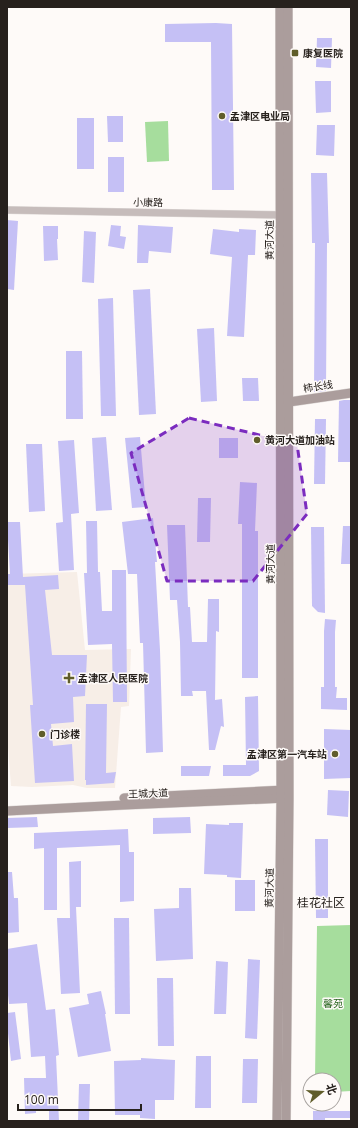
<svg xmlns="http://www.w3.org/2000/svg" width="358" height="1128" font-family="'Open Sans','Noto Sans SC',sans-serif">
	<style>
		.built { fill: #f7eee7 }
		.green { fill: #a6dd9d }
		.building { fill: #c5c0f5 }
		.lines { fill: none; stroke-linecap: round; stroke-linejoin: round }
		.street-casing { stroke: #dcd7d5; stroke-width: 8 }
		.secondary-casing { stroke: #dcd7d5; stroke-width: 10 }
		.street { stroke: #c6bcbb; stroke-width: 7 }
		.secondary { stroke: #ab9d9c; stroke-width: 9 }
		.marked { fill: #7b2cbf; fill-opacity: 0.2; stroke: #7b2cbf; stroke-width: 3; stroke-dasharray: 8 5; stroke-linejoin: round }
		.poi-dot { fill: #605d2a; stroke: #fefaf8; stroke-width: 1.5 }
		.labels { text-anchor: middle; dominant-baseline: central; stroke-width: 3; stroke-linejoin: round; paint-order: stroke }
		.poi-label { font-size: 10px; font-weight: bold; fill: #27211d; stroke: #fefaf8; text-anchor: start }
		.street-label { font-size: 10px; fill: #27211d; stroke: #fefaf8 }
		.park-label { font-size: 10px; fill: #27651e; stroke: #fefaf8 }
		.quarter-label { font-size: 12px; fill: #27211d; stroke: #fefaf8 }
	</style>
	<rect width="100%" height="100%" fill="#fefaf8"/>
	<polygon class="built" points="77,572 85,650 131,649 129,706 121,707 115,788 87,788 73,785 32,787 11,786 7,734 7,574"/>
	<g class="green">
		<polygon points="168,121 169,161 147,162 145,122"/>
		<polygon points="351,925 351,1091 334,1092 334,1080 315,1080 317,926"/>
	</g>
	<g class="building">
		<polygon points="216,23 232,24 234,190 212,190 211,42 165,42 165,24"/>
		<polygon points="317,38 332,38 331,68 316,67"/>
		<polygon points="315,81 331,81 331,112 316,113"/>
		<polygon points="107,116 123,116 123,142 108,142"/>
		<rect x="77" y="118" width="17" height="51"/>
		<polygon points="317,125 335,125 334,156 316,155"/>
		<rect x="108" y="157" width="16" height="35"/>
		<polygon points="311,173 327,173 329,243 327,243 326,391 314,392 315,243 312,243"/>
		<polygon points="7,220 18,221 14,290 7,289"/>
		<polygon points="111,225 121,226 120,236 126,237 124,249 108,246"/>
		<polygon points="138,225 173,227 171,253 149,251 148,263 137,263"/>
		<polygon points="43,226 58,226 58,239 57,239 58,260 44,261"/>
		<polygon points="213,229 239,232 239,229 256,230 255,255 248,255 244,337 227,336 232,257 210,254"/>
		<polygon points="84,231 96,232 94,283 82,282"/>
		<polygon points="150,289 156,414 139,415 133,290"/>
		<polygon points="113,298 116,416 101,416 98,299"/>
		<polygon points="214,328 217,401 201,402 197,329"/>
		<polygon points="66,351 82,351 83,419 66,419"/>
		<polygon points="242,378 258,378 259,401 243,401"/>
		<polygon points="344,400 351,400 351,462 338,462 339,401"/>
		<polygon points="315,419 326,419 325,484 314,484"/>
		<polygon points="106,437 112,510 96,511 92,438"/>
		<polygon points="140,437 146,507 132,508 125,438"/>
		<rect x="219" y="438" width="19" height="20"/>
		<polygon points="74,440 79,513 71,514 74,570 59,571 56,523 63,522 58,441"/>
		<polygon points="26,444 42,444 45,511 29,512"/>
		<polygon points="240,482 257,483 255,531 258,531 258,678 242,678 242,524 238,524"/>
		<polygon points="198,498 211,498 210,542 197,542"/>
		<polygon points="153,518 157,562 155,562 160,650 163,752 146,753 143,643 140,643 137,574 128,574 122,522"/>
		<polygon points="86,521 97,521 98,572 100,572 102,611 112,611 112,570 126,570 127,702 113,702 112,644 88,645 84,573 87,573"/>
		<polygon points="7,522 20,522 23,577 58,575 59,589 45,590 52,655 87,655 85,696 73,697 74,722 51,724 53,746 72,744 74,781 35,783 30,705 33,705 25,585 7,585 7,574 10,574"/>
		<polygon points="167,525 185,525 188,607 190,607 192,642 207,642 208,599 219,599 219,632 216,631 215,700 222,699 224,727 221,726 215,750 209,750 206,691 192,691 193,696 181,696 180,642 177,600 170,600"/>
		<polygon points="343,526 351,526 351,564 341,564"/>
		<polygon points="311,527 324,527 325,613 318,612 312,606"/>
		<polygon points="325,619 336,620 335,632 335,687 337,687 336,698 347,698 347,710 321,709 321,687 324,687 324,631"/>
		<polygon points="258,696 259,771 250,776 223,776 223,765 246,765 245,697"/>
		<polygon points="86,704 107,704 106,773 116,772 114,783 86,785 86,780 85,780"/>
		<polygon points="324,729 351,730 351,778 324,779"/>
		<polygon points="181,766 211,766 209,776 181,776"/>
		<polygon points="328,790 349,791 348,817 327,815"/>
		<polygon points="37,817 38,827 7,828 7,818"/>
		<polygon points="190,817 191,833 153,834 153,818"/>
		<polygon points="229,823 243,823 241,878 227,877 227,875 204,874 206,824 229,825"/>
		<polygon points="128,829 129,852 134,852 134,901 120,902 120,845 57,848 57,910 44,910 44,848 34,849 34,833"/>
		<polygon points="315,839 328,839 328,918 316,918"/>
		<polygon points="81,861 81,907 76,907 80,993 61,994 57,918 70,918 69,862"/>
		<polygon points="7,872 12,872 14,898 18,898 19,932 7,933"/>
		<rect x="235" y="880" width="20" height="31"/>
		<polygon points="179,888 191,888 193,959 156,961 154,909 179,908"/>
		<polygon points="114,918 129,918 130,1014 115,1014"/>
		<polygon points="37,944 46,1010 55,1009 59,1055 56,1056 59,1121 49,1121 49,1109 36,1110 36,1113 25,1114 24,1078 46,1078 45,1056 31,1057 27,1003 9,1004 7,986 7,949"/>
		<polygon points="248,959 260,960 257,1039 245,1038"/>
		<polygon points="216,961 228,962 226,1014 214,1014"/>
		<polygon points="157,978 173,978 174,1046 158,1046"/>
		<polygon points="101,991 106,1014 105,1014 111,1051 78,1057 69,1008 89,1004 87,994"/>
		<polygon points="15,1012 21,1059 11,1061 7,1024 7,1013"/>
		<polygon points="196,1056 211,1056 211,1108 195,1108"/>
		<polygon points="141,1058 175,1060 174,1100 155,1100 155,1119 140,1118 140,1115 115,1115 114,1061 141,1060"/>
		<polygon points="243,1059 258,1059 257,1103 242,1103"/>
		<polygon points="79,1084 90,1084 89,1121 78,1121"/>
		<polygon points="313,1111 351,1111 351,1118 325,1118 325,1121 313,1121"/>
	</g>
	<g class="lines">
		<defs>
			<polyline id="street" points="7,210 285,215"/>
			<g id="secondary">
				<polyline points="289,402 351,393"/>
				<polyline points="124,798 285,790"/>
				<polyline points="7,811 124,805 286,798"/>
				<polyline points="277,1121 281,798 280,7"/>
				<polyline points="286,1121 289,798 288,7"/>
			</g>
		</defs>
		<use href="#street" class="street-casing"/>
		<use href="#secondary" class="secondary-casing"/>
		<use href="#street" class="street"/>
		<use href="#secondary" class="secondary"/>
	</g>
	<path class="marked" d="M189 418 297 444 307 514 253 581H167L131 453Z"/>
	<g class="poi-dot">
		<rect x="291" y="49" width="8" height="8" rx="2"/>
		<circle cx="222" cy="116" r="4"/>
		<circle cx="257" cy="440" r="4"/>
		<path d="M67 672h4v4h4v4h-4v4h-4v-4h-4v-4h4z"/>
		<circle cx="42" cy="734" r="4"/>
		<circle cx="335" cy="754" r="4"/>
	</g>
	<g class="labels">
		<g class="poi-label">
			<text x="303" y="53">康复医院</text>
			<text x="230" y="116">孟津区电业局</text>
			<text x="265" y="440">黄河大道加油站</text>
			<text x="78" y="678">孟津区人民医院</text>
			<text x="50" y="734">门诊楼</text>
			<text x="327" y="754" text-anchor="end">孟津区第一汽车站</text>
		</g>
		<g class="street-label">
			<text transform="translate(148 202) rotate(1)">小康路</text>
			<text transform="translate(269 240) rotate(-90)">黄河大道</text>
			<text transform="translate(318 386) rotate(-9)">柿长线</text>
			<text transform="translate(270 564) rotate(-90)">黄河大道</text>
			<text transform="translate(148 793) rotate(-2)">王城大道</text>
			<text transform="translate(269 888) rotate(-89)">黄河大道</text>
		</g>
		<g class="park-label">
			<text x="333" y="1003">馨苑</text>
		</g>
		<g class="quarter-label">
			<text x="321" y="902">桂花社区</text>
		</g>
	</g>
	<rect width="358" height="1128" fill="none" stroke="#27211d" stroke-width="16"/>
	<g transform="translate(322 1092) rotate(72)"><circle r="19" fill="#fefaf8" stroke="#a8a3a0"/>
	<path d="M0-3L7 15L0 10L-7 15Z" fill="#605d2a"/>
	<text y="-6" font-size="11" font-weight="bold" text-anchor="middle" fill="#27211d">北</text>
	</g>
	<path d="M18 1104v6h123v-6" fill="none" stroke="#27211d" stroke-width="2"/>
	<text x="24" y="1104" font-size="12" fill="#27211d" stroke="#fefaf8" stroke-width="3" paint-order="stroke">100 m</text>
</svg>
